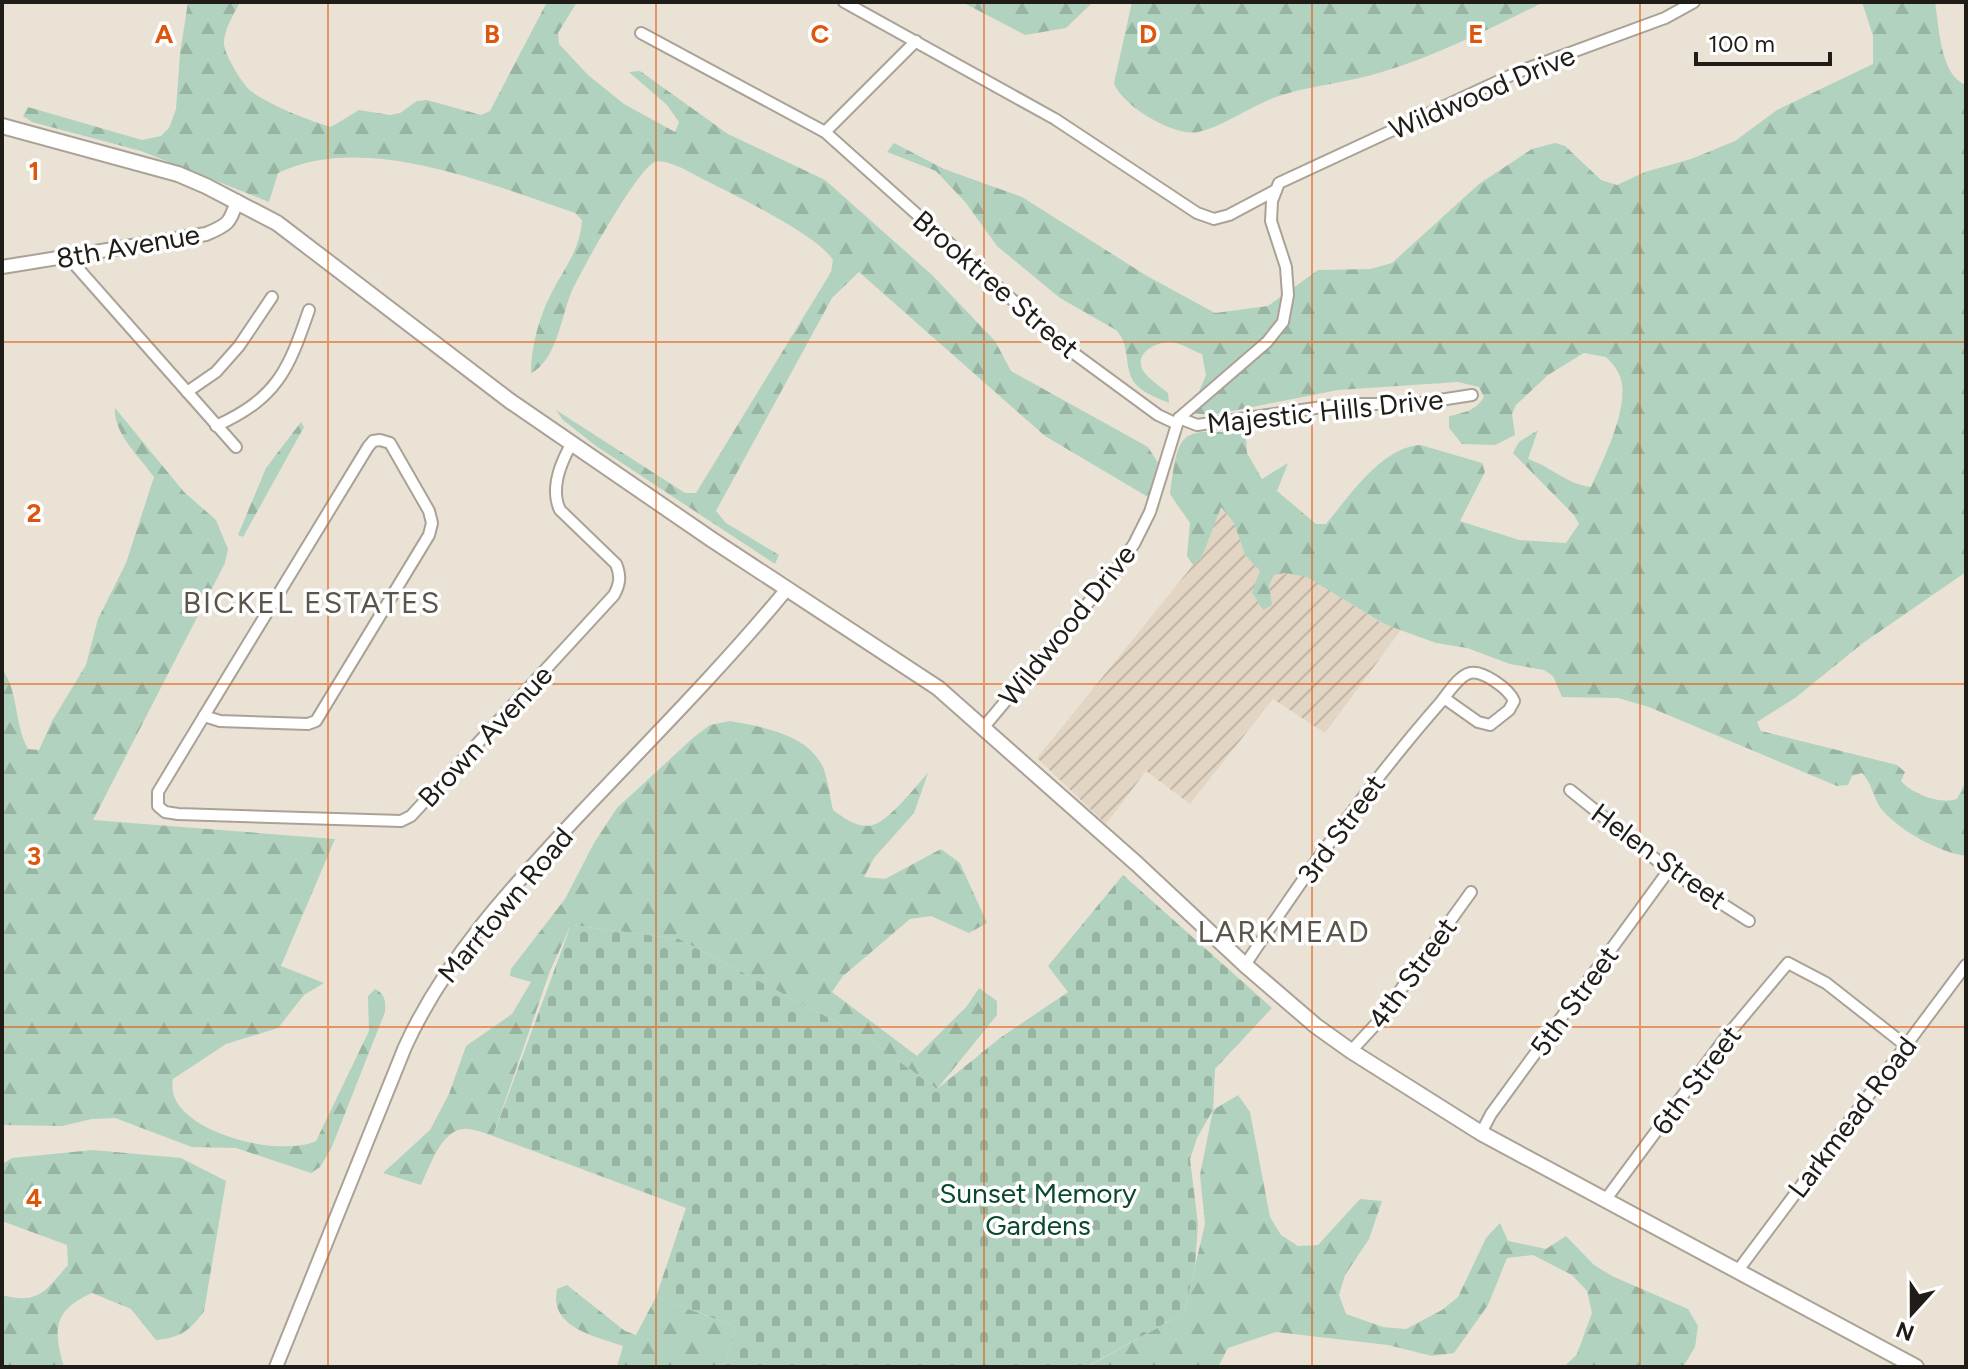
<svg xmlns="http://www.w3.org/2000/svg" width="1968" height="1369" font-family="Figtree,sans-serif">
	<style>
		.industrial { fill: url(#industrial-furrows) }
		.forest { fill: url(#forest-firs) }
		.cemetery { fill: url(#cemetery-stones) }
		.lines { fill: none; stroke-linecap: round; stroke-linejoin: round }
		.minor-casing { stroke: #aba297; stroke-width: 14 }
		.tertiary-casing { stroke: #aba297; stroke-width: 16 }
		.secondary-casing { stroke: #aba297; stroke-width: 18 }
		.minor { stroke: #fff; stroke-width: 10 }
		.tertiary { stroke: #fff; stroke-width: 12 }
		.secondary { stroke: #fff; stroke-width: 14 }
		.grid { fill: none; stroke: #de560d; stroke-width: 2; stroke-opacity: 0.55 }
		.labels { text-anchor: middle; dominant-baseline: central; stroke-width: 7; stroke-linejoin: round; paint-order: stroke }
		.street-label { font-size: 28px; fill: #201d18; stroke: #fff }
		.park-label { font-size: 28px; fill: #0b492e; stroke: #fff }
		.neighbourhood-label { font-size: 30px; letter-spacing: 2px; fill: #5c554b; stroke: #fff }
		.grid-label { font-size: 26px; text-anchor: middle; font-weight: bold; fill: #de560d; stroke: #fff; stroke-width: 7; stroke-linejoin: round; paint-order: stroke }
	</style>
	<defs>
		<pattern id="industrial-furrows" width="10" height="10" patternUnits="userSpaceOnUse" patternTransform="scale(2)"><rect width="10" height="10" fill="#e3d5c3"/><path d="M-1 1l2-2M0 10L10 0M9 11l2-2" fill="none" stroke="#c2b6a7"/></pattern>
		<pattern id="forest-firs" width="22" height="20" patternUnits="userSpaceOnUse" patternTransform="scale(2)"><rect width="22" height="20" fill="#b1d2be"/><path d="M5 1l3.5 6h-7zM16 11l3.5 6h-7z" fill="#98b4a3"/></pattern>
		<pattern id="cemetery-stones" width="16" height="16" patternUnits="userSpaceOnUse" patternTransform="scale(2)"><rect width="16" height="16" fill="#b1d2be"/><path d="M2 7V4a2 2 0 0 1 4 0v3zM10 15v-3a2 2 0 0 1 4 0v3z" fill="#98b4a3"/></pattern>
	</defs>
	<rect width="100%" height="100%" fill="#ebe2d6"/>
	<polygon class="industrial" points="1220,507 1234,523 1245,555 1260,571 1271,604 1269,584 1274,575 1285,573 1307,576 1383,624 1401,630 1325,733 1273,699 1190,804 1146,771 1106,824 1037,758 1193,565 1202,557"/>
	<g class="forest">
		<path d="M188 2H240C234 14 224 29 224 43 224 54 242 84 251 91 268 105 310 121 331 127L359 110 390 115 400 113 417 101 427 100 481 115 490 111 547 2H577L558 33 559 44 588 75 624 104 675 132 679 122 667 105 629 72 640 71 728 134 825 180 932 275 995 341 1011 371 1148 447 1158 463 1148 497 1045 436 859 272 832 298 716 511 726 523 779 555 775 564 596 446 563 420 556 410 685 493H696L831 272 833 260C815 231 716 187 682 168 673 165 662 158 653 163 636 172 580 272 571 293 561 318 556 361 531 373 531 347 539 317 551 294 564 268 580 251 582 220L575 213C489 184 365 131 278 173L269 202 141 151 32 122 23 116 28 107 142 140 161 136 169 128 176 109 180 54Z"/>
		<polygon points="962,2 1093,2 1066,28 1025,35"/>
		<path d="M1132 2H1544C1491 28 1439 55 1382 72 1348 83 1310 85 1276 97 1253 105 1220 128 1198 132 1174 137 1121 105 1114 83Z"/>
		<path d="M1862 2H1935C1939 26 1940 76 1966 85V572L1863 643 1795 698 1757 722 1761 731 1897 765 1905 772 1901 781C1912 794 1941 805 1957 799L1966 781V856C1939 852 1902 832 1883 811 1873 800 1873 784 1862 773L1852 776 1848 785 1837 786 1649 707 1618 698 1562 697 1553 676 1544 670 1510 664 1467 648 1436 643 1384 624 1307 577 1285 573 1274 575 1269 585 1272 605 1263 610 1252 592 1260 571 1245 555 1234 523 1221 507 1202 557 1193 565 1187 556 1190 523 1170 494C1179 430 1178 428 1246 434L1247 453 1262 479 1288 463 1277 491 1316 524H1326C1349 497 1382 446 1421 445L1482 463 1485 472 1460 521 1519 540 1566 543 1579 524 1574 515 1513 453 1519 442 1538 430 1528 459C1554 468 1564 483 1591 487 1603 460 1634 400 1618 372 1615 366 1610 361 1606 357L1584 353 1548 375 1516 405 1512 414 1515 435 1495 445 1462 444 1449 428V416C1464 413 1475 411 1484 397L1479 387 1458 382 1338 390 1212 415 1190 413 1206 375 1202 354C1193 351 1181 343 1172 342 1156 341 1132 354 1144 372 1150 380 1161 387 1168 393L1169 403C1157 398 1138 391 1132 379 1124 362 1130 344 1116 330L1060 298 997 246 966 203 936 171 887 152 894 143 944 169 1022 197 1147 276 1215 313 1268 306 1318 270 1370 269 1392 263 1479 184 1532 149 1555 143 1565 146 1601 180 1617 185 1645 172 1691 159 1735 141 1777 110 1873 64V36Z"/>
		<path d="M115 408 184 492 216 520 228 549 225 563 93 820 335 839 281 966 324 983 304 995 278 1028 226 1044 173 1079C162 1130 280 1159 316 1141L369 1031 368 996 375 989C385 994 386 1001 385 1012L331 1149 320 1167 311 1173 236 1148 192 1147 115 1118 92 1119 62 1126 2 1125V669C19 692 14 724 28 749L39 750 52 721 86 665 98 619 126 563 154 477C140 457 113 433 115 408Z"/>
		<polygon points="301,422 304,427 243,537 238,535 266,468"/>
		<path d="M730 721C763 727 807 734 823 767 828 780 830 797 833 810 844 818 858 829 873 825 890 820 915 787 928 773L914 813 874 858 864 877 885 879 941 849 960 863 987 923 969 933 931 916 910 919 843 976 832 992 917 1056 967 1006 979 988 997 1001V1015L937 1089 867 1038 679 939 571 925 550 971 493 1136C485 1133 476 1130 468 1129 442 1126 430 1167 421 1185L383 1173 430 1130 449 1094 466 1046 512 1014 531 982 510 976 511 969 565 899 594 843 617 808 694 737 710 725Z"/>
		<polygon points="1238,1095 1250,1112 1270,1217 1281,1235 1298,1246 1318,1245 1360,1199 1382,1201 1369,1239 1345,1275 1339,1295 1346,1314 1383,1327 1406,1329 1442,1310 1458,1297 1486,1238 1500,1223 1508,1241 1546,1249 1566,1236 1594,1265 1612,1276 1688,1309 1698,1326 1695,1347 1683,1367 1564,1367 1577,1354 1592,1313 1587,1291 1572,1275 1533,1255 1507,1258 1488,1305 1454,1353 1432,1356 1388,1345 1276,1332 1228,1348 1218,1367 1087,1367 1184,1313 1205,1224 1200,1175 1213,1110"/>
		<path d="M93 1150 181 1158 226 1181 204 1311C191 1330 180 1338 156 1340L131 1309 92 1293C53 1310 53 1330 64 1367H2V1295C39 1305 45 1291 68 1265L67 1245 2 1221V1164L12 1158Z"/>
		<path d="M567 1285 625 1331 636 1335 656 1297 735 1326 725 1367H617L623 1346C595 1336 549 1328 557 1289Z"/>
	</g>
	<polygon class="cemetery" points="1123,875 1272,1008 1215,1069 1213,1110 1197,1138 1190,1159 1198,1224 1195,1266 1184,1313 1086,1367 725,1367 735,1326 656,1297 686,1208 493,1136 571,925 679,939 867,1038 937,1089 1000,1038 1068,992 1048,966"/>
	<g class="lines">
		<defs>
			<g id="minor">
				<polyline points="844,2 1055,119 1197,213 1214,219 1229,215 1276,190"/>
				<polyline points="641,33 825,132 1064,346 1158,415 1177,424"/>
				<polyline points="825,132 916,41"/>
				<polyline points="68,257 236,447"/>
				<polyline points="187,392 216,372 239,346 272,297"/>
				<polyline points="1179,418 1197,425 1343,404 1414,404 1472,395"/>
				<path d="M216 426C277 398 288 371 309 310"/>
				<polygon points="380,440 390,443 429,511 432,523 429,535 316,721 308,724 220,721 204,716 368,447 373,441"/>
				<path d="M204 716 158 792V806L165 812 178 814 401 821 411 816 614 595C620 584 621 576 616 564L560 510C550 489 561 462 572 443"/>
				<polyline points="983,728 1114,572 1134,544 1150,512 1179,418 1267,342 1283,322 1288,295 1286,267 1271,221 1272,201 1279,183 1518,72 1665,18 1694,2"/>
				<polyline points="1570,790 1669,870 1749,921"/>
				<path d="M1245 965C1305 875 1368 785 1440 703 1447 695 1458 676 1470 673 1483 670 1509 689 1514 701L1509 710 1490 725 1478 722 1444 698"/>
				<polyline points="1351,1051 1376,1024 1471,892"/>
				<polyline points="1481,1133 1491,1114 1669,870"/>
				<polyline points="1606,1199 1726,1037 1788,963 1826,983 1905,1045"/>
				<polyline points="1739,1269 1966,965"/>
			</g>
			<g id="tertiary">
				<path d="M2 267 206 234C228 225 230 223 237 201"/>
				<path d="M276 1367 405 1047C446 957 513 886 580 814 650 740 722 668 787 589"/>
			</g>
			<polyline id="secondary" points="2,126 178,174 206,186 277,223 510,401 711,539 938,688 1137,864 1245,965 1316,1026 1351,1051 1481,1133 1916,1367"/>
		</defs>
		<use href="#minor" class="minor-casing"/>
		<use href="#tertiary" class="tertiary-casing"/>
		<use href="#secondary" class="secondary-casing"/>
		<use href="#minor" class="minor"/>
		<use href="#tertiary" class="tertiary"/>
		<use href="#secondary" class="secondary"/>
	</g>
	<path class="grid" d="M328 2V1367M656 2V1367M984 2V1367M1312 2V1367M1640 2V1367M2 342H1966M2 684H1966M2 1027H1966"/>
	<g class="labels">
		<g class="street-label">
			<text transform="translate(1482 92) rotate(-23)">Wildwood Drive</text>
			<text transform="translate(128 246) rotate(-10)">8th Avenue</text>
			<text transform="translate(996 284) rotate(41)">Brooktree Street</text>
			<text transform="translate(1325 411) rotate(-6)">Majestic Hills Drive</text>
			<text transform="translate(1067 625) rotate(-51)">Wildwood Drive</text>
			<text transform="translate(485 736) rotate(-47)">Brown Avenue</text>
			<text transform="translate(1341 829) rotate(-54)">3rd Street</text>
			<text transform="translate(1659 856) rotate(36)">Helen Street</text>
			<text transform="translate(505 905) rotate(-50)">Marrtown Road</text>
			<text transform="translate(1412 973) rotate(-54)">4th Street</text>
			<text transform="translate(1574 1001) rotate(-54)">5th Street</text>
			<text transform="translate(1696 1080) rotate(-53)">6th Street</text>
			<text transform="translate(1852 1117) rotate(-53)">Larkmead Road</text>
		</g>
		<g class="park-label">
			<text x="1038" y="1193">Sunset Memory<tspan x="1038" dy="32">Gardens</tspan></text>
		</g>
		<g class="neighbourhood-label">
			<text x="312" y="602">BICKEL ESTATES</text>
			<text x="1284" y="931">LARKMEAD</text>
		</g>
	</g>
	<g class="grid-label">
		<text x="164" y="43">A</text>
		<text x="492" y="43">B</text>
		<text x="820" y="43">C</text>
		<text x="1148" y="43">D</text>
		<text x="1476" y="43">E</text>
		<text x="34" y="180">1</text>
		<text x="34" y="522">2</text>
		<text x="34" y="865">3</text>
		<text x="34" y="1207">4</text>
	</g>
	<rect width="1968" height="1369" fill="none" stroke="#201d18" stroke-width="8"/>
	<g transform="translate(1912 1313) rotate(201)" stroke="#ffffff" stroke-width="6" paint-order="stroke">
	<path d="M0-6L14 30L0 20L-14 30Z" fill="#201d18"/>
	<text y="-12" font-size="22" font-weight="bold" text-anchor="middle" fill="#201d18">N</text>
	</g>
	<path d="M1696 52v12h134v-12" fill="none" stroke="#201d18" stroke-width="4"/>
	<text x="1708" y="52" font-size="24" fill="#201d18" stroke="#ffffff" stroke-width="6" paint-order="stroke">100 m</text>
</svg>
